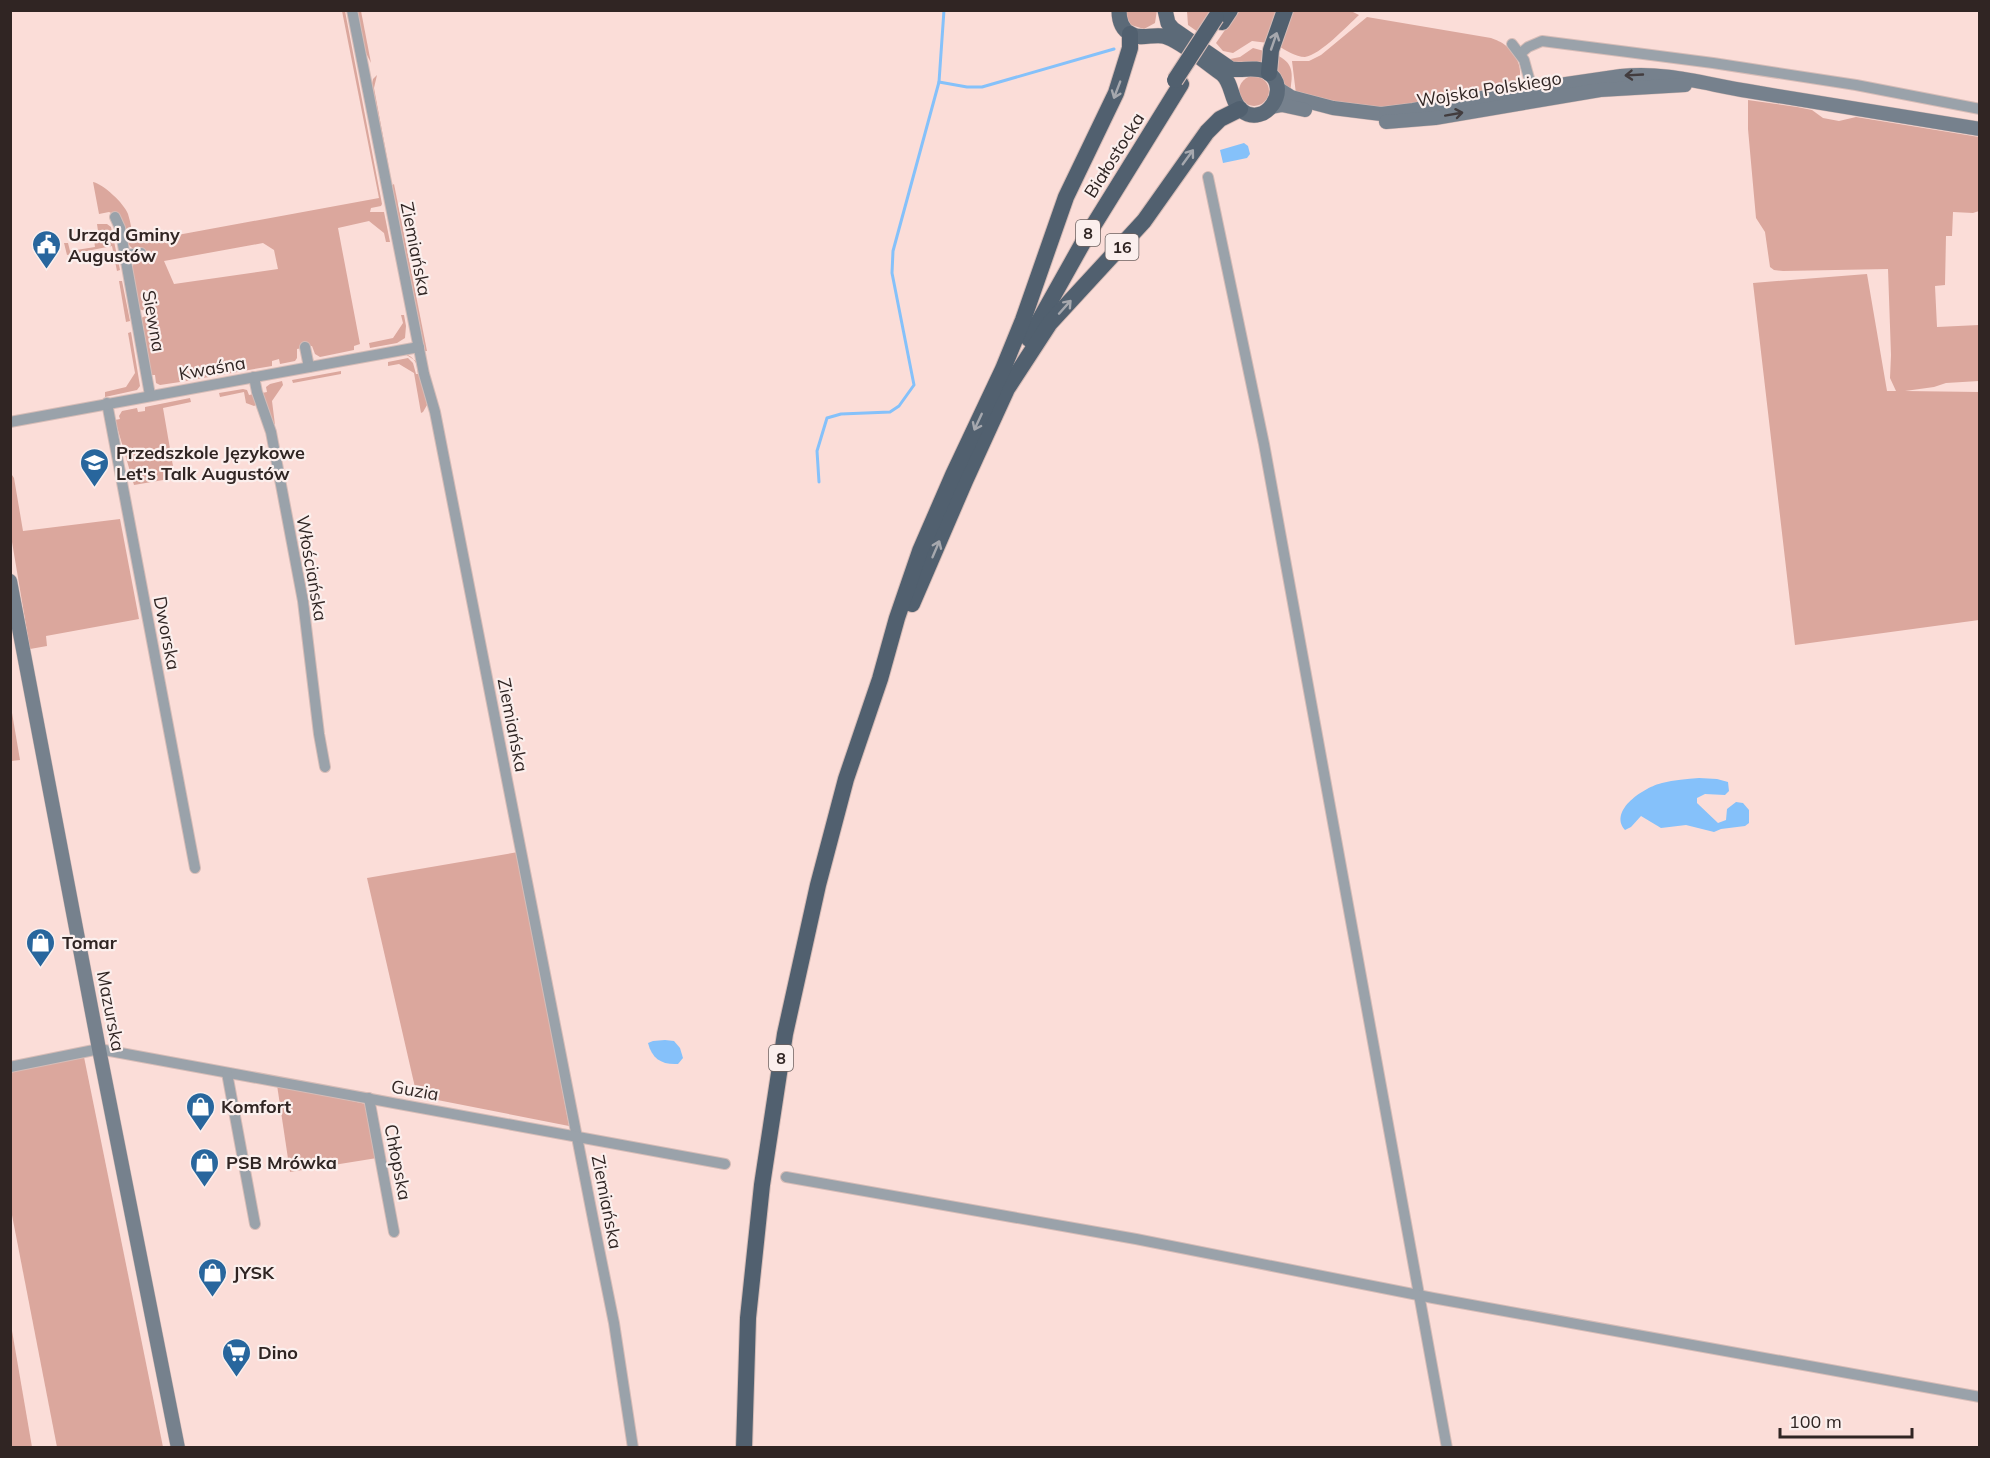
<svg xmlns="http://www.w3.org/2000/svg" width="1990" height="1458" font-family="Mulish,sans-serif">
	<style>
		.green { fill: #dba79d; fill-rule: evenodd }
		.water { fill: #85c1fa }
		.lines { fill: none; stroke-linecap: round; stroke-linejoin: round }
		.stream { stroke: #85c1fa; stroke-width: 3 }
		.minor-casing { stroke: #d6bcb7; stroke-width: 12 }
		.secondary-casing { stroke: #d6bcb7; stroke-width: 15 }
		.primary-casing { stroke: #d6bcb7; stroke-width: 16 }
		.trunk-casing { stroke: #d6bcb7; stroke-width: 18 }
		.minor { stroke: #9aa2aa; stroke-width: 10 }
		.secondary { stroke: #76818d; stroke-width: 14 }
		.primary { stroke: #5c6a78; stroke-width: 15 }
		.trunk { stroke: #51606f; stroke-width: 16 }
		.trunk-bridge-casing { stroke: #d6bcb7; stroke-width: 18; stroke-linecap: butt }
		.trunk-bridge { stroke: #51606f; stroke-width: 16 }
		.oneway { stroke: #a6a8ae }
		.oneway2 { stroke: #423c3e }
		.labels { text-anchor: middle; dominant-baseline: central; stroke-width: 4.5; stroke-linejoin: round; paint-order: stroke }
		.shield { fill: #fbefed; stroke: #6d6260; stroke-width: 1.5 }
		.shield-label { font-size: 16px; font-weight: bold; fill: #302523 }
		.street-label { font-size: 18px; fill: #302523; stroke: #fbefed }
		.poi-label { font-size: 18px; font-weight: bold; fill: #302523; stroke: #fbefed; text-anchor: start }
	</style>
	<rect width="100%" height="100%" fill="#fbddd8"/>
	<g class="green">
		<polygon points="1157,10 1155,23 1144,29 1131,25 1127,18 1127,11"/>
		<path d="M342 11H345L382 204 381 206 371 208 370 212H384L390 242H386L384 233 369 221 338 228 360 344 354 346V350L320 357 315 354 312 346 297 349V358L295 361 280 364 279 359 272 361V366L214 376 213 372 208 373 209 377 186 381 185 377 180 379V382L160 385 156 383 155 375H150L141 318 146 316 145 311 139 309 132 269 135 259V250C123 243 122 227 118 216L109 212 99 214 93 182C103 184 124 203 128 214 131 223 132 233 134 243L379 198ZM263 243 274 250 278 269 174 284 164 261Z"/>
		<polygon points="357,11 361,11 371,63 364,49"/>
		<polygon points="1187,11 1213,11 1198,32 1188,25"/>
		<polygon points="1238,11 1279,11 1268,43 1252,41 1233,53 1223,51 1216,43"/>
		<path d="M1291 11H1351L1359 15C1347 26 1320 55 1305 57 1295 57 1286 50 1278 46Z"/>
		<path d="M1367 17 1491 38C1496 40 1502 42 1505 45 1518 55 1527 75 1513 87L1413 107 1367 109 1296 94 1292 61H1309L1321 55Z"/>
		<polygon points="1253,48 1264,51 1263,64 1233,64 1225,60 1240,57"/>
		<path d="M1275 54C1294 63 1293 72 1290 92 1280 81 1273 69 1275 54Z"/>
		<polygon points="377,75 374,88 391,179 372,84 373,79"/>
		<circle cx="1254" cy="91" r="15"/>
		<polygon points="1748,100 1797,107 1812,110 1823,118 1839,121 1856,117 1979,137 1979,211 1973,213 1953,212 1952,236 1946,236 1945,285 1935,286 1937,327 1979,325 1979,381 1946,383 1934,387 1905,391 1979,392 1979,620 1795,645 1753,283 1867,274 1887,391 1896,391 1890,378 1891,355 1888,269 1783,271 1774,270 1770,267 1765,232 1756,218 1748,129"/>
		<polygon points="394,184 427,351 424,351 391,186"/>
		<polygon points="97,224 107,224 111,227 120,270 117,271 112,246 67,255 64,243 68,243 70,251 95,247 94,240 99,238"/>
		<polygon points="119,281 122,281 130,321 126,322"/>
		<polygon points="401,315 404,315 406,326 405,338 397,343 370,348 369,343 393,338 403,323"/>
		<polygon points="131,332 140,386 137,390 105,397 105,392 126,387 135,373 128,333"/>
		<path d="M405 354C421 357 425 391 427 405L423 412 421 413 414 373 399 364 388 366V362L408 358 413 363 416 374H418L416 361Z"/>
		<polygon points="341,371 341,374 293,383 292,380"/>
		<polygon points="282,381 283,385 272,401 275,425 272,420 262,393 267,392 266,387 270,384"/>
		<polygon points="243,389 247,390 249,395 254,394 256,405 254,406 246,403 244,392 220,397 219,393"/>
		<polygon points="190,398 191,402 163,408 175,478 134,485 115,420 120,419 119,416 122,411 137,408 138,412 145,411 145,407"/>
		<polygon points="10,472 14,478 23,531 120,519 139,619 46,636 47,646 30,649 11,536"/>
		<polygon points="11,707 20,760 11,761 10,761"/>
		<polygon points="518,852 569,1126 417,1096 367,878"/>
		<polygon points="84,1057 163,1447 57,1447 11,1210 10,1071"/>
		<polygon points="277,1085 366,1104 377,1158 290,1172"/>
		<polygon points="10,1325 11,1325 32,1447 11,1447"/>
	</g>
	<g class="water">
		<polygon points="1244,143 1248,146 1250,154 1247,158 1223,163 1220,150"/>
		<path d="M1699 778 1717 779 1728 782 1729 791 1725 795 1705 794 1697 798V803L1718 823 1726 820 1727 809 1736 802 1743 803 1749 810V823L1745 826 1721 829 1714 832 1686 825 1661 828 1641 816 1631 827 1625 830C1608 810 1645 787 1662 783 1674 780 1687 779 1699 778Z"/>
		<path d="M665 1040 674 1041 680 1048 683 1058 678 1064C662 1065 652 1059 648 1043L653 1041Z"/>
	</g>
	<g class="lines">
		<g class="stream">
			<polyline points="939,82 967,87 982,87 1114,49"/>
			<polyline points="819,482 817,451 827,418 841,414 890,412 899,406 914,385 892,273 893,251 939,82 944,10"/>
		</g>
		<defs>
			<g id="minor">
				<polyline points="352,10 424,374 435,412 594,1224 614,1323 633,1448"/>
				<polyline points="1512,44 1524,60 1532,89"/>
				<polyline points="1521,53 1528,47 1542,41 1628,52 1713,63 1856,85 1980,109"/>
				<polyline points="1208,177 1264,444 1447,1448"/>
				<polyline points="115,217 120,228 150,395"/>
				<polyline points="125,255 141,253"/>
				<polyline points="305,347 309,367"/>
				<polyline points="254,377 257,392 271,432 303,601 319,734 325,767"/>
				<polyline points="107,403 195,868"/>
				<polyline points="10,422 419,347"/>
				<polyline points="10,1067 99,1049 725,1164"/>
				<polyline points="227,1073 255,1224"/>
				<polyline points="369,1098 394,1232"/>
				<polyline points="786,1177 1136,1239 1433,1298 1980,1397"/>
			</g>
			<g id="secondary">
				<path d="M1277 88 1291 97 1333 108 1381 114 1413 110 1532 89 1621 76C1664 71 1705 84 1748 91 1825 104 1902 116 1980 129"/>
				<polyline points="1272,107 1282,105 1305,110"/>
				<polyline points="1386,122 1435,118 1600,90 1685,85"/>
				<polyline points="10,581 99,1049 178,1448"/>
			</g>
			<path id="primary" d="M1119 10C1119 20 1122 30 1131 34 1141 40 1152 34 1163 36 1180 40 1206 63 1222 74 1233 84 1230 100 1241 110 1265 130 1293 87 1267 72 1255 66 1244 71 1231 69L1173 29 1168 23 1165 10"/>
			<g id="trunk">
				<polyline points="1222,22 1230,10"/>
				<polyline points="1269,73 1271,50 1285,10"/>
				<polyline points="1029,339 1085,239 1181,84"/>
				<polyline points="912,604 965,481 1007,389 1050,323 1144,221 1207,132 1220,119 1240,109"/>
				<polyline points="744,1448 748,1318 762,1185 785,1034 818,885 846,779 880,679 897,618 920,551 953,475 1003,369 1023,320 1066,197 1116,93 1130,48 1130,34"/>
			</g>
		</defs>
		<use href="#minor" class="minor-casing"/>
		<use href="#secondary" class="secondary-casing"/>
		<use href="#primary" class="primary-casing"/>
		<use href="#trunk" class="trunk-casing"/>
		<use href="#minor" class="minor"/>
		<use href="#secondary" class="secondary"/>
		<use href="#primary" class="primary"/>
		<use href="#trunk" class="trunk"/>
		<defs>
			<polyline id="trunk-bridge" points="1175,80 1216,17"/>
		</defs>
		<use href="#trunk-bridge" class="trunk-bridge-casing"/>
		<use href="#trunk-bridge" class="trunk-bridge"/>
	</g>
	<defs><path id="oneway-shaft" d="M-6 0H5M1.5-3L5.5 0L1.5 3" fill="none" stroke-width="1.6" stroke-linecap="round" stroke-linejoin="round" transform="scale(1.5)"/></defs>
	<g class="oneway">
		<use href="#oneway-shaft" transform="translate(1274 41) rotate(-71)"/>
		<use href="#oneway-shaft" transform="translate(1117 90) rotate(111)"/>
		<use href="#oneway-shaft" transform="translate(1188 157) rotate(-54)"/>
		<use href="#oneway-shaft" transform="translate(1065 307) rotate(-48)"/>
		<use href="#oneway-shaft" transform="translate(978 422) rotate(115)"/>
		<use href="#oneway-shaft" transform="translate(936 549) rotate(-67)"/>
	</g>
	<g class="oneway2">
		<use href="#oneway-shaft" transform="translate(1634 75) rotate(177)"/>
		<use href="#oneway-shaft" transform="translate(1454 114) rotate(-10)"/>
	</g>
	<defs>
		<symbol id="civic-pin" viewBox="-11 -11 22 30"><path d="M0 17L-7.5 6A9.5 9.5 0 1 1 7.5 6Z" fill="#28669d" stroke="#fbefed"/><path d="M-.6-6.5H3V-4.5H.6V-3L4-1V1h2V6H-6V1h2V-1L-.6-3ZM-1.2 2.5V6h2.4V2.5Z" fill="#fff"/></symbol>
		<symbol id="school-pin" viewBox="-11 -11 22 30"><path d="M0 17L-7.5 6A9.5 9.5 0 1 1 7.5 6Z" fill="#28669d" stroke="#fbefed"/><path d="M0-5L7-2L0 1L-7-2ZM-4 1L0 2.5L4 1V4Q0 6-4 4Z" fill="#fff"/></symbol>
		<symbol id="shop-pin" viewBox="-11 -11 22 30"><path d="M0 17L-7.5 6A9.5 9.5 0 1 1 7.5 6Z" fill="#28669d" stroke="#fbefed"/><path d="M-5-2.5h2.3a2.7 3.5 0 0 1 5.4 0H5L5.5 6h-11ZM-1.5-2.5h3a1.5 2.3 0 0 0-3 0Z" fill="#fff"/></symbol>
		<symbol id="supermarket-pin" viewBox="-11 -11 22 30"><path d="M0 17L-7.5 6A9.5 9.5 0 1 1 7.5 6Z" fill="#28669d" stroke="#fbefed"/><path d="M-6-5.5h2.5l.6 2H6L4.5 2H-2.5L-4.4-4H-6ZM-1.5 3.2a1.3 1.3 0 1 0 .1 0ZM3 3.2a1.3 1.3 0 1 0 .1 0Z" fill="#fff"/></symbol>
	</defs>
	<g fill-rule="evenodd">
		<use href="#civic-pin" x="30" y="228" width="33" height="45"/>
		<use href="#school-pin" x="78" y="446" width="33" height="45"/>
		<use href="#shop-pin" x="24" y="926" width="33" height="45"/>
		<use href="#shop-pin" x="184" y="1090" width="33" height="45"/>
		<use href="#shop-pin" x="188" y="1146" width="33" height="45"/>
		<use href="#shop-pin" x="196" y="1256" width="33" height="45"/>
		<use href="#supermarket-pin" x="220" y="1336" width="33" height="45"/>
	</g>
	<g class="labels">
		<g class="shield">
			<rect x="1076" y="220" width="24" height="26" rx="4.5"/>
			<rect x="1105.5" y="234" width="33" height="26" rx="4.5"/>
			<rect x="769" y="1045" width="24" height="26" rx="4.5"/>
		</g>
		<g class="shield-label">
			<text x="1088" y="233">8</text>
			<text x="1122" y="247">16</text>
			<text x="781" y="1058">8</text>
		</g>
		<g class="street-label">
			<text transform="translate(1489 89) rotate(-9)">Wojska Polskiego</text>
			<text transform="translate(1114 155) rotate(-58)">Białostocka</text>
			<text transform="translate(416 249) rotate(79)">Ziemiańska</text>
			<text transform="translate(154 321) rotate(80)">Siewna</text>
			<text transform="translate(212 368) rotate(-10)">Kwaśna</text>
			<text transform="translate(312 568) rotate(80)">Włościańska</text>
			<text transform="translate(167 633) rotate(79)">Dworska</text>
			<text transform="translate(513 725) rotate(79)">Ziemiańska</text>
			<text transform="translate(111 1011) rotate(79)">Mazurska</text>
			<text transform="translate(415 1090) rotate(10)">Guzia</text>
			<text transform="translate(398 1162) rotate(79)">Chłopska</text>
			<text transform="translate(607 1202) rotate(79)">Ziemiańska</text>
		</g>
		<g class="poi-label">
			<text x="68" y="234">Urząd Gminy<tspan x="68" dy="21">Augustów</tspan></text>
			<text x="116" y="452">Przedszkole Językowe<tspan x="116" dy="21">Let's Talk Augustów</tspan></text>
			<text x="62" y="942">Tomar</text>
			<text x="221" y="1106">Komfort</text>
			<text x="226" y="1162">PSB Mrówka</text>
			<text x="233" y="1272">JYSK</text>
			<text x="258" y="1352">Dino</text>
		</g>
	</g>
	<rect width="1990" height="1458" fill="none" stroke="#302523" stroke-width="24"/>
	<path d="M1780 1428v9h132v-9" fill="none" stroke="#302523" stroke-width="3"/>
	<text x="1789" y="1428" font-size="18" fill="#302523" stroke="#fbefed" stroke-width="4.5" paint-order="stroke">100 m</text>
</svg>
